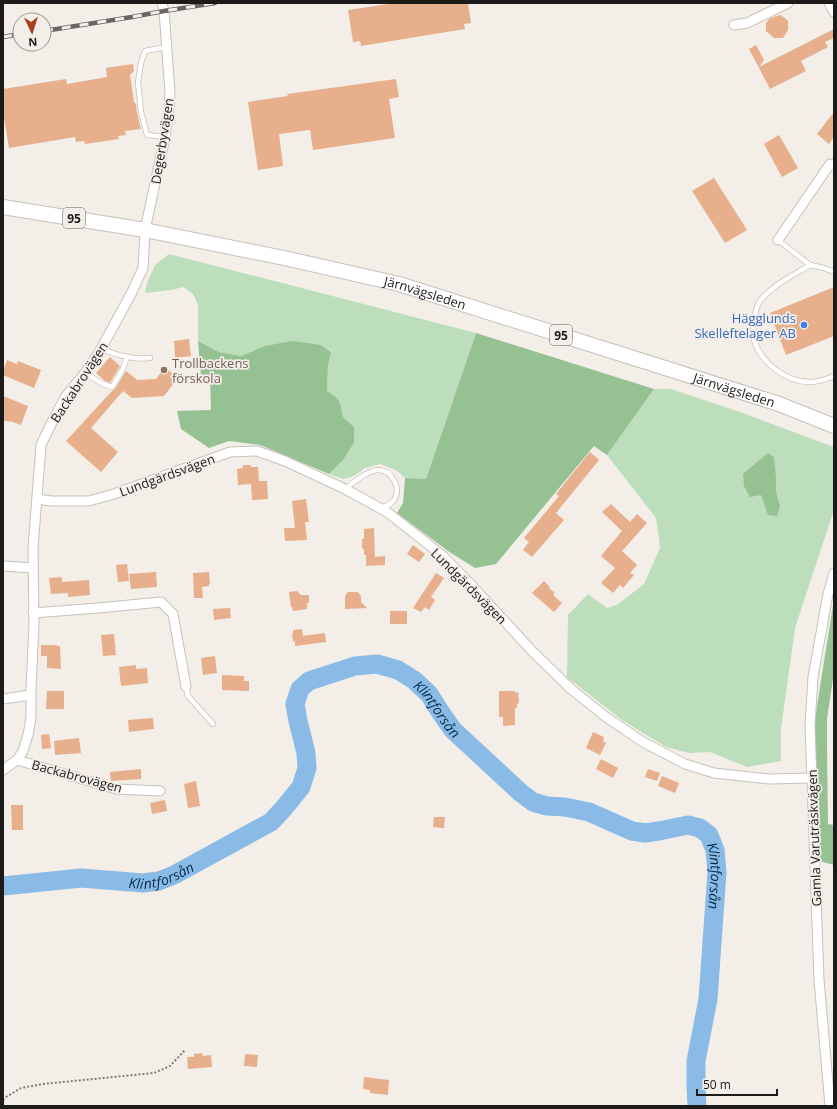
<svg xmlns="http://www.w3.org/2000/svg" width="837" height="1109" font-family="'Open Sans',sans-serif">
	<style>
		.green { fill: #bddeba }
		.forest { fill: #96c293 }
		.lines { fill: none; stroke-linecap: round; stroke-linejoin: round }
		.river { stroke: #8abbe6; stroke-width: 19 }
		.building { fill: #e7af8c }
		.service-casing { stroke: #c6c2bb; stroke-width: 6 }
		.minor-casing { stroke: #c6c2bb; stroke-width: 11 }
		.primary-casing { stroke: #c6c2bb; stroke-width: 16 }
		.path { stroke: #7f7c78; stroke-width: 2; stroke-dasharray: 2 2; stroke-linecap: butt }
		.service { stroke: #fff; stroke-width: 4.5 }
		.minor { stroke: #fff; stroke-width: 9 }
		.primary { stroke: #fff; stroke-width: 14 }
		.rail-casing { stroke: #686562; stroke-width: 4.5 }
		.rail { stroke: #f3eee8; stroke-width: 3; stroke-dasharray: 9; stroke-linecap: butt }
		.shop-dot { fill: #3f7fe0; stroke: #f3eee8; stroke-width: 1.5 }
		.education-dot { fill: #8d6e63; stroke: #f3eee8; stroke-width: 1.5 }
		.labels { text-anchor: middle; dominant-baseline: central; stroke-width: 3.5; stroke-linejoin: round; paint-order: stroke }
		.shield { fill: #f3eee8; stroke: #5d5a57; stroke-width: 1 }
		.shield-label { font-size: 12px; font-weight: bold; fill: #1d1b19 }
		.street-label { font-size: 13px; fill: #1d1b19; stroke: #f3eee8 }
		.shop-label { font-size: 13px; fill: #366cbe; stroke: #f3eee8; text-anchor: end }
		.education-label { font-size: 13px; fill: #785e54; stroke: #f3eee8; text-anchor: start }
		.water-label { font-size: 14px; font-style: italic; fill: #052c48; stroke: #f3eee8 }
	</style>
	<rect width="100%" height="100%" fill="#f3eee8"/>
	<g class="green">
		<polygon points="169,254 476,333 426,479 405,478 396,470 380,464 365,468 354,476 343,479 329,474 343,460 354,443 354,427 343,417 340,402 335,396 327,391 328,366 331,351 320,345 265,346 241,356 219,352 198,341 198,305 193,294 184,287 171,290 145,293 147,283 155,265"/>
		<polygon points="654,389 671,389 737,411 834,447 834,510 795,628 781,729 781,761 747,767 710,752 689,753 666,747 622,720 567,677 568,615 588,594 607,608 617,605 644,584 660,548 656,518 607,455"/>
	</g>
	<g class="forest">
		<polygon points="476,333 654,389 607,455 594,446 496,564 475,568 448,551 397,513 403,503 405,478 426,479"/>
		<polygon points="198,341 219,352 241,356 265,346 292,341 321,345 331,352 328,366 327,391 335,396 340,402 343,417 354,427 354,443 343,460 329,474 260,445 229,441 209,448 181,429 177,411 211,410 210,378 201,377"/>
		<polygon points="768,453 774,457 776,478 776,492 780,506 777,516 768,515 761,495 750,497 744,486 743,474"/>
		<polygon points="834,599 834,672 827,719 827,748 828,824 834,825 834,865 819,861 814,726 822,674"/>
	</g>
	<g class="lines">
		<path class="river" id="s1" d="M3 886 81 878 143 883 159 881 174 875 271 822 284 808 301 787 307 768 306 753 298 721 295 704 300 689 309 681 355 666 377 664 398 670 414 680 429 694 441 713 453 730 521 793 533 802 547 806 565 807 589 812 632 831 645 833 659 831 688 825 700 828 709 835 715 850 717 872 708 999 696 1061V1087L697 1106"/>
	</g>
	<g class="building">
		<polygon points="395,3 468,3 471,23 464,24 465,29 361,46 360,41 353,42 348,10"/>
		<polygon points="781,15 788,21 788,30 783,38 774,38 766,31 766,23 769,19 776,16"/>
		<polygon points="834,29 834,38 825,42 828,47 801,61 806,71 770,89 749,49 756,45 764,60 759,67"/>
		<polygon points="133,64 134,71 130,75 134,102 136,104 137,113 141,129 125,131 126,135 118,136 119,139 85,144 84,141 76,142 75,137 9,148 3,112 3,89 66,79 67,84 107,77 106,68"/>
		<polygon points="396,79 399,97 389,99 395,138 313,150 310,130 279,134 283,166 258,170 248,102 288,96 287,94"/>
		<polygon points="834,112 834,137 829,144 817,134"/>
		<polygon points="779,135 798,168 782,177 764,144"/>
		<polygon points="714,178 747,230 725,243 692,191"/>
		<polygon points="834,287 834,336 786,355 770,313"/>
		<polygon points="189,339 191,356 175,358 174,341"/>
		<polygon points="110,357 120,366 110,383 105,381 96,373"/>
		<polygon points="7,360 17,364 18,361 41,370 34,388 3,375 3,371"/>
		<polygon points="165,367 178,378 164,396 132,398 123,391 91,428 118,452 101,472 66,441 112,391 115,389 126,371 137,380 156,379"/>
		<polygon points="3,396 28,406 21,425 10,421 9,422 3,420"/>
		<polygon points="590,452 599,460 556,513 564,520 532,557 523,550 529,542 524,538 559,496 556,494"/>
		<polygon points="243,465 251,465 251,467 258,467 259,481 267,481 268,499 252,500 251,484 238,485 237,469 243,468"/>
		<polygon points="306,499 309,522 305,522 307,540 285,541 284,528 295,528 292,501"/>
		<polygon points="611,504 630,522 637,514 647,523 622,551 637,565 630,573 634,575 623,588 620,585 613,593 601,583 615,568 601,556 622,531 602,512"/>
		<polygon points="374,528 375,557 385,556 385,565 366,566 366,555 364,555 364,549 363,549 362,548 362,539 364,539 364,529"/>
		<polygon points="413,545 425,554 419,562 407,554"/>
		<polygon points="127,564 129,581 118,582 116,565"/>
		<polygon points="156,572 157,587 131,589 129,574"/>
		<polygon points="209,572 210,584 209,584 209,586 202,587 203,598 194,598 193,573"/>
		<polygon points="436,573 444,578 431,597 435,600 429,610 425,607 421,612 413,608"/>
		<polygon points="62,577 62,582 89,580 90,595 68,597 68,593 51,594 49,578"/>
		<polygon points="544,581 550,587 549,588 555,593 553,595 562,603 554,612 532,593"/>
		<polygon points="297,591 301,595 309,595 309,603 307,603 307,609 293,611 292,607 291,607 289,592"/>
		<polygon points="348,592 358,592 361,596 361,602 367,608 345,609 345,596"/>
		<polygon points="230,608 231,618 214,620 213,609"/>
		<rect x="390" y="611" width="17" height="13"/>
		<polygon points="302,629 303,636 325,633 326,642 295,646 295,641 293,642 292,633 293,633 293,630"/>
		<polygon points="114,634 116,655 103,656 101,635"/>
		<polygon points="41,645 57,645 57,646 60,646 61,669 47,668 47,656 41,656"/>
		<polygon points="215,656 217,673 203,675 201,658"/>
		<polygon points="136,665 136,669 147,668 148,683 121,686 119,667"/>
		<polygon points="222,675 244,676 244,681 249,681 249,691 222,690"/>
		<polygon points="47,691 64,691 64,709 46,709"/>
		<polygon points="499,691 515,691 515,693 518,692 519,703 517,704 517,708 515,708 515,725 503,726 503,717 499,717"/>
		<polygon points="153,718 154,729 129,732 128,720"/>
		<polygon points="593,732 604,737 603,741 606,743 600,755 586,748"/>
		<polygon points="49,734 51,748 42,749 41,735"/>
		<polygon points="79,738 81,753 55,755 54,741"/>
		<polygon points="601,759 618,768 613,778 596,769"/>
		<polygon points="141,769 141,779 111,781 110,772"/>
		<polygon points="648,769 660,773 657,781 645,777"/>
		<polygon points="662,776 679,783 675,793 658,786"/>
		<polygon points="196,781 200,806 188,808 184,784"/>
		<polygon points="165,800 167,811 152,814 150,803"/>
		<polygon points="11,805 23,805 23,830 12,830"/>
		<polygon points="434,817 445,817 444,828 433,827"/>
		<polygon points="202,1053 203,1056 211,1055 212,1067 188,1069 187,1057 194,1057 194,1054"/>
		<polygon points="245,1054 258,1055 257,1067 244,1066"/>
		<polygon points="364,1077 389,1080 388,1095 370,1093 370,1090 363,1089"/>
	</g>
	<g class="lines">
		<defs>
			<g id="service">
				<polyline points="165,137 147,135 141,112 138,82 141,63 145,51 166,47"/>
				<polyline points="778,240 810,265 824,268 834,272"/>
				<path d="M810 265C794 275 772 285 760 301 756 307 755 314 754 321 753 327 753 334 754 340 761 363 786 382 810 382 818 382 827 379 834 376"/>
				<path d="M101 349C117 355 133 360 150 358"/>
				<polyline points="85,373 103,384 112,387 122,371 127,357"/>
				<path d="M345 489C352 483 369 470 378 470 392 470 402 488 394 500 391 505 385 506 380 508"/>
				<polyline points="186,687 188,696 213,724"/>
			</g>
			<g id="minor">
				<polyline points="829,3 834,12"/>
				<polyline points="734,25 747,23 788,3"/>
				<polyline points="778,240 830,164 834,165"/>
				<polyline points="37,499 51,501 89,501 114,494 230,452 257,451 285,461 345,489 387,512 443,556 476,590 532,651 571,689 606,717 643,742 685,764 714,773 769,779 812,778"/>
				<polyline points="3,566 33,568"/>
				<polyline points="33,613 98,608 161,602 173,614 186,687"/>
				<polyline points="3,699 31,695"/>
				<polyline points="17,760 116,789 160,791"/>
				<polyline points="3,770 17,760 23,751 28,735 31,717 31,688 34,625 33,548 41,445 53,420 66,396 85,373 101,349 132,292 143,268 145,230 165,137 169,109 170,92 164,11 162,3"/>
				<polyline points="830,1106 819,980 810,725 813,677 828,594 834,573"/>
			</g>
			<g id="primary">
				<path id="s2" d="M3 207 145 230 284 258 399 284 779 404 834 426"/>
			</g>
		</defs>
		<use href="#service" class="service-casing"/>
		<use href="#minor" class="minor-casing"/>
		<use href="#primary" class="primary-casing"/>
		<polyline class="path" points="3,1100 6,1097 21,1088 43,1084 154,1073 170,1066 185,1050"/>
		<use href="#service" class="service"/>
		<use href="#minor" class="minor"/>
		<use href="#primary" class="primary"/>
		<defs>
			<g id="rail">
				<polyline points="44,31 132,17 164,11 215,3"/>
				<polyline points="3,37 20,34"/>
			</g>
		</defs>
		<use href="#rail" class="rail-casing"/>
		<use href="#rail" class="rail"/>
	</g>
	<circle class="shop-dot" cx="804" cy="325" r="4"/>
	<circle class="education-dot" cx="164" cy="370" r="4"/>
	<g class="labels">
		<g class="shield">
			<rect x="63" y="208" width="22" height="20" rx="3"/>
			<rect x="550" y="325" width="22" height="20" rx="3"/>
		</g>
		<g class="shield-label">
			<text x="74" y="218">95</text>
			<text x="561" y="335">95</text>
		</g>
		<g class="street-label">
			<text transform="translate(162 141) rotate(-81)">Degerbyvägen</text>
			<text stroke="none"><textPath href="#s2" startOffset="431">Järnvägsleden</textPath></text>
			<text transform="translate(79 382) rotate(-57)">Backabrovägen</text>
			<text stroke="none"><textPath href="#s2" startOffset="755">Järnvägsleden</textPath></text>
			<text transform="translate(167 475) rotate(-20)">Lundgärdsvägen</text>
			<text transform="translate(469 586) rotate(45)">Lundgärdsvägen</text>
			<text transform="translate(77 776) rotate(15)">Backabrovägen</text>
			<text transform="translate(814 838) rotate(-92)">Gamla Varuträskvägen</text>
		</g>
		<g class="shop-label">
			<text x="796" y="318">Hägglunds<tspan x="796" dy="15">Skelleftelager AB</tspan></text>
		</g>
		<g class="education-label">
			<text x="172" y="363">Trollbackens<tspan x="172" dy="15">förskola</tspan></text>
		</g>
		<g class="water-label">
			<text stroke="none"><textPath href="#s1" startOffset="591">Klintforsån</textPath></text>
			<text stroke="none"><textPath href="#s1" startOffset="160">Klintforsån</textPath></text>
			<text stroke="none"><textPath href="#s1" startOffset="952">Klintforsån</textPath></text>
		</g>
	</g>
	<rect width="837" height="1109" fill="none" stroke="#1d1b19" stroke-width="8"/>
	<g transform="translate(32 32) rotate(176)"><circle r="19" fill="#f3eee8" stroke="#9d9a95"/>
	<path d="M0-3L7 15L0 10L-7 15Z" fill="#a8401f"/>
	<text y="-6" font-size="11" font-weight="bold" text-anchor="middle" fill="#1d1b19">N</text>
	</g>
	<path d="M697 1089v6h80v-6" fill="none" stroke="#1d1b19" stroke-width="2"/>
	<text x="703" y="1089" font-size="12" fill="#1d1b19" stroke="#f3eee8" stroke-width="3" paint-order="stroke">50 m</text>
</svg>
